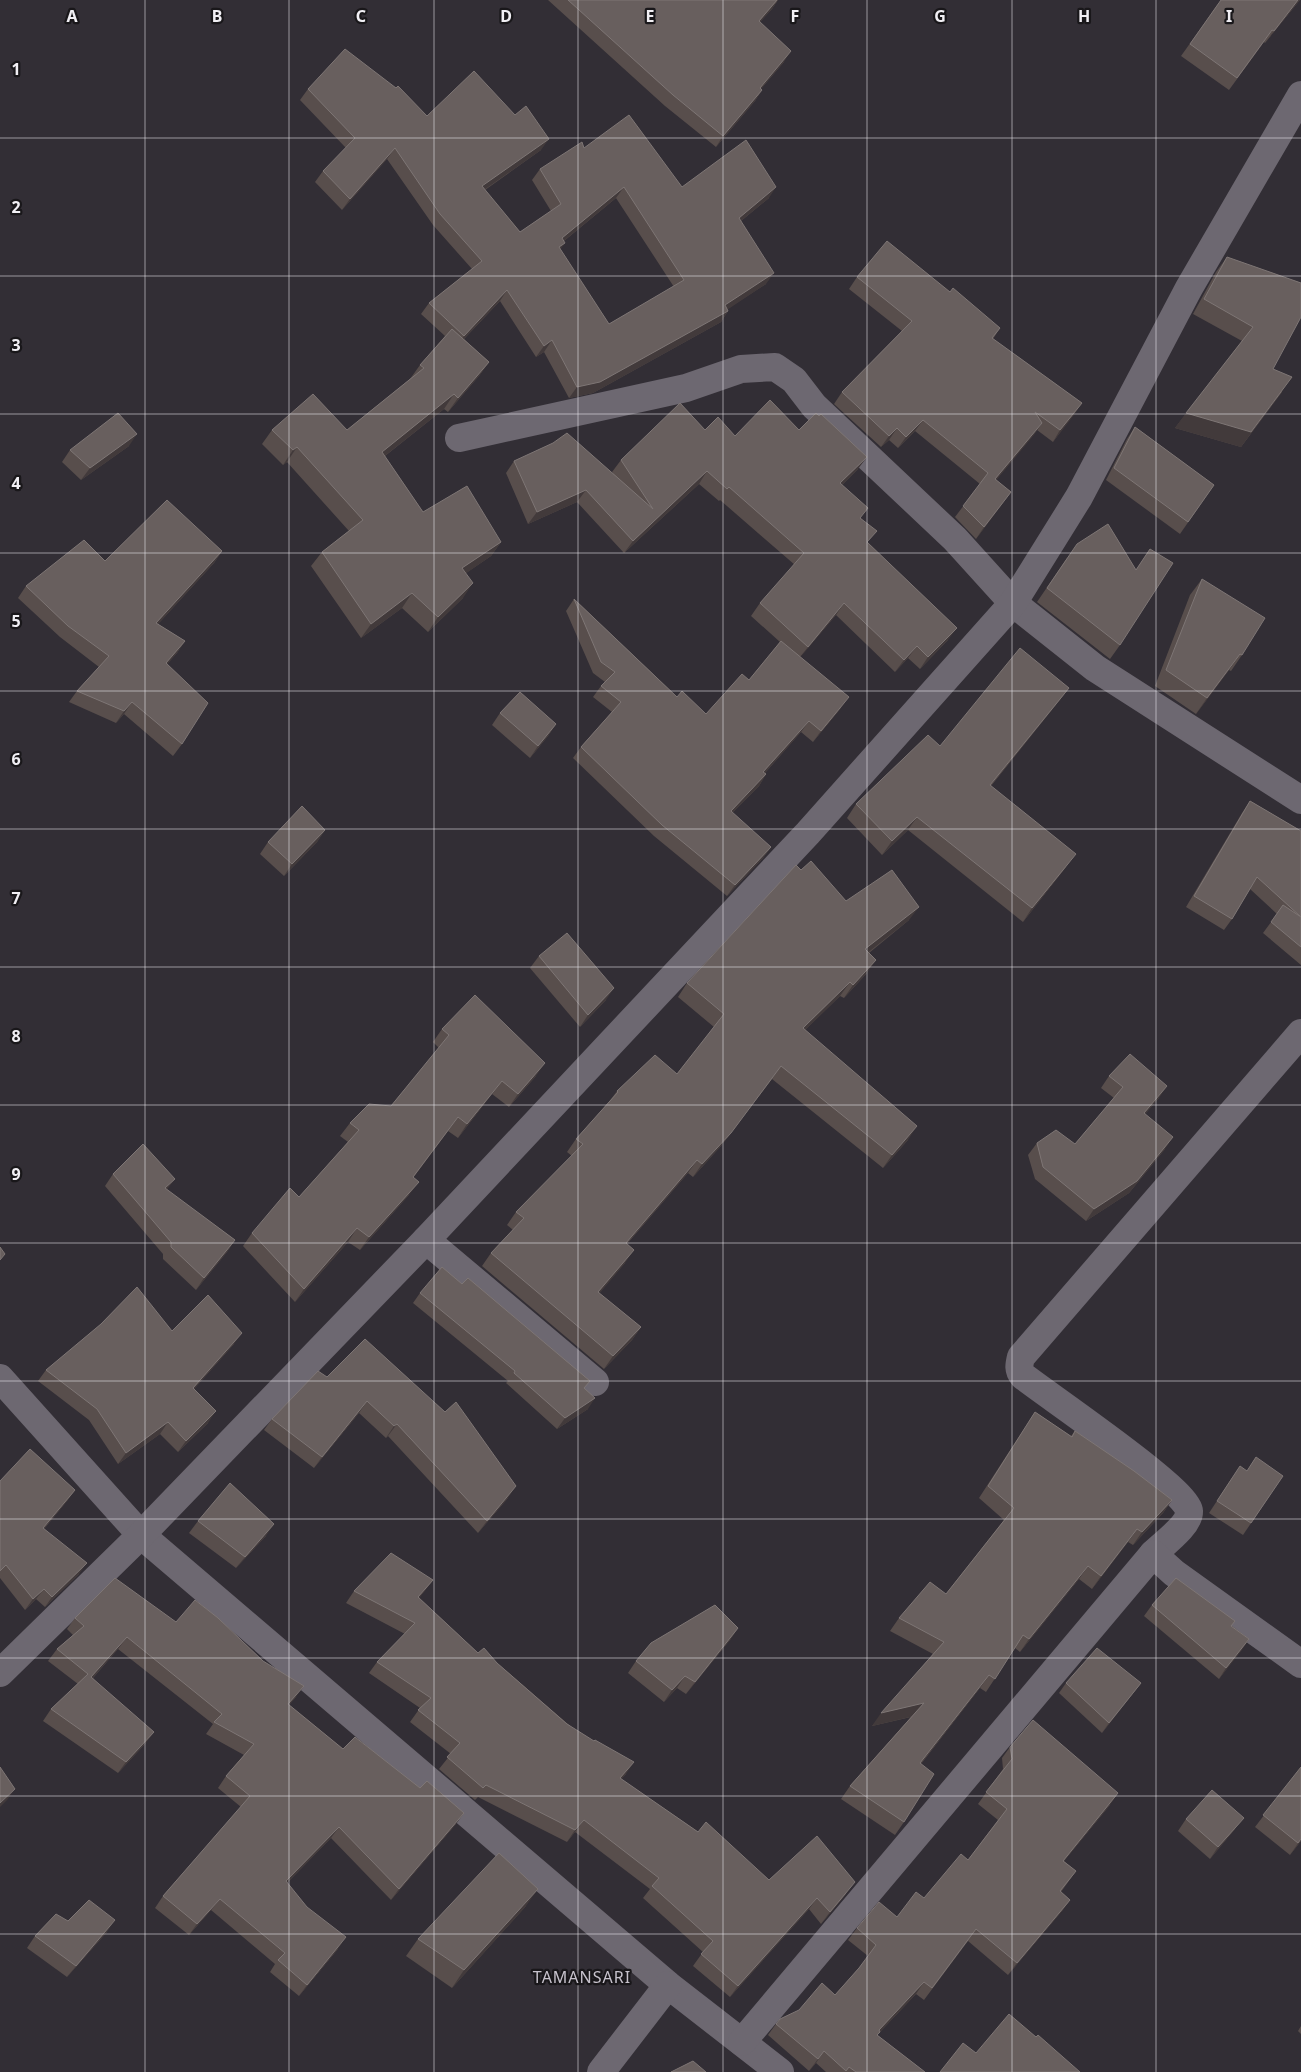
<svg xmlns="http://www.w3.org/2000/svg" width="1301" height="2072" font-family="'Noto Sans',sans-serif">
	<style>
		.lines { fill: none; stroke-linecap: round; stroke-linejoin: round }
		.street { stroke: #6d6871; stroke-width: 28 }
		.wall { fill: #584e4c; fill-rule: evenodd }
		.shaded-wall { fill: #423a3b }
		.building { fill: #685f5e; stroke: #7e7675; fill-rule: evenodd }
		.grid { fill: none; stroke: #f1eff4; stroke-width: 1; stroke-opacity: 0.55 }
		.labels { text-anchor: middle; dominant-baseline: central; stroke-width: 4.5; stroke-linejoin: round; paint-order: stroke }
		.quarter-label { font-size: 16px; letter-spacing: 1px; fill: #c7c2cc; stroke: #19171a }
		.grid-label { font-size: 16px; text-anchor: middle; font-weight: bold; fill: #f1eff4; stroke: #19171a; stroke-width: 4.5; stroke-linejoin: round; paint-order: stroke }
	</style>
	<rect width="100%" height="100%" fill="#322e35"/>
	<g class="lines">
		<g class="street">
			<polyline points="459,438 686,388 741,369 775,367 794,380 814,406 955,539 1013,603 1095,668 1301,800"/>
			<polyline points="426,1240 595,1382"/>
			<polyline points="0,1378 141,1535 668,1985 780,2072"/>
			<path d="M1153 1554C1163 1544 1190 1525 1189 1511 1189 1491 1047 1395 1023 1376 1018 1370 1019 1365 1021 1357L1301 1033"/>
			<polyline points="0,1673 141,1535 426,1240 808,833 1013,603 1079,497 1189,288 1301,95"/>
			<polyline points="742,2042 1153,1554 1174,1573 1301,1664"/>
			<polyline points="601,2072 668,1985"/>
		</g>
	</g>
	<g class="wall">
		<polygon points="548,0 778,0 772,9 760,22 784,62 761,89 762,90 755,101 716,147 665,106"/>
		<polygon points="1221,0 1300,0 1265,43 1264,42 1229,90 1181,56"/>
		<path d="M308 89 427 116 541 150 485 190 520 232 551 211 532 180 540 169 584 148 682 187 769 198 741 221 766 284 727 309 728 311 721 322 593 393 569 398 544 352 536 357 500 301 464 339 489 362 479 376 448 412 444 409 385 456 423 512 501 542 491 556 466 573 463 598 428 632 402 608 361 638 311 566 322 552 349 531 287 462 283 465 262 444 272 430H347L410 379 420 365 445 336 421 314 429 303 472 269 433 225 387 159 342 210 315 182 323 171 346 148 300 100ZM616 198 674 287 609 324 560 250 564 241Z"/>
		<polygon points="1227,257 1282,392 1241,447 1175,428 1242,341 1193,314 1216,272"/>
		<polygon points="857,277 950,292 1000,328 993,339 1082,403 1053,442 1037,430 996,480 1011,492 976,539 955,517 980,484 915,431 898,448 889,440 881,447 834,404 842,392 902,331 849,289"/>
		<polygon points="1135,427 1214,485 1180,534 1106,480 1127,439"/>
		<polygon points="705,430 735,436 799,430 858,469 842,485 861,518 868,543 948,640 920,669 908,658 895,672 836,615 800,657 841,708 813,742 801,732 765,773 766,774 759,786 732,813 771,847 763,858 727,896 654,836 573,758 581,747 612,712 593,697 601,686 605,682 593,673 566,611 574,599 677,697 706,714 749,680 780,642 751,616 760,603 795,565 720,500 719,501 699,484 624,553 577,502 528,524 506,473 514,461 613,474 612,472 621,460"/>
		<polygon points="129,446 81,480 62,462 70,450"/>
		<polygon points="1150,549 1120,645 1110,659 1037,602 1067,558 1136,570"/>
		<polygon points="222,551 214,563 158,624 185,641 177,653 167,664 182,744 173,756 124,714 116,723 69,702 77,691 99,667 60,637 18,598 26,586 105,561"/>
		<polygon points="1202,579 1242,655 1231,671 1229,670 1196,714 1155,686 1190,595"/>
		<polygon points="1069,688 1059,701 991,786 1066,867 1023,922 908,830 882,855 847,818 856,804 940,746"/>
		<polygon points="500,713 556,724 548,736 530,758 492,725"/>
		<polygon points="1250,801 1301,831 1301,965 1263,933 1277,914 1250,889 1232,919 1224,930 1186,907 1242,813"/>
		<polygon points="325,830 317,842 284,876 260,854 268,842"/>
		<polygon points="801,870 846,901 909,920 869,953 867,973 844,998 840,996 805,1030 908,1140 883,1168 772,1079 721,1146 693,1177 688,1173 627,1244 625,1263 599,1293 641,1327 632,1340 604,1369 482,1266 491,1253 513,1230 507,1225 516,1212 572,1156 567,1152 576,1139 609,1102 617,1091 677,1074 714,1027 678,997 687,983"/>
		<polygon points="539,956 606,1000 580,1027 530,968"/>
		<polygon points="442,1029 536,1076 509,1107 492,1094 458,1138 448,1131 413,1178 409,1195 360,1250 348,1242 295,1302 243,1246 252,1233 299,1197 348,1142 340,1136 350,1123 391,1106 439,1048 433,1042"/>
		<polygon points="1109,1076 1159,1098 1145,1114 1165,1149 1129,1193 1086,1221 1035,1179 1028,1155 1037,1143 1075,1144 1114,1098 1101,1088"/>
		<polygon points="113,1174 167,1190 235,1240 227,1252 196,1290 163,1259 163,1254 105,1186"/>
		<polygon points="420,1293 588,1409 557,1429 506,1383 508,1381 413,1303"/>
		<polygon points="172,1331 234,1344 194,1389 208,1423 178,1452 160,1434 118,1464 89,1420 38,1381 46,1370"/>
		<polygon points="365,1339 508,1498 478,1533 388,1436 386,1438 359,1413 314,1468 264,1430 272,1419 327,1377"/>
		<polygon points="1035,1412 1071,1436 1075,1431 1172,1500 1163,1513 1133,1545 1128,1542 1092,1589 1079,1579 1020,1652 1015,1648 986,1692 980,1688 921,1764 904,1822 895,1835 841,1799 850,1786 911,1717 872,1726 933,1654 890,1631 899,1618 946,1594 1004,1520 979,1498"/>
		<polygon points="1246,1471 1283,1476 1243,1535 1209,1513 1232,1478"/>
		<polygon points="0,1481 75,1490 67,1501 44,1529 79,1574 45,1607 36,1599 25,1610 0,1578"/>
		<polygon points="198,1521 266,1536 236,1568 189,1533"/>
		<polygon points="433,1580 419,1598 478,1653 497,1663 626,1774 621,1779 769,1880 846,1894 821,1924 809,1909 730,1997 693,1966 703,1952 643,1898 650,1889 575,1832 567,1842 478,1797 475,1800 439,1769 451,1754 410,1722 420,1708 369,1673 377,1662 405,1634 346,1603 354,1591"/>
		<polygon points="1152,1605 1232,1626 1249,1639 1219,1679 1144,1616"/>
		<polygon points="75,1618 176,1622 296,1697 289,1705 343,1749 456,1824 391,1900 331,1838 287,1883 338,1949 299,1996 270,1972 275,1964 211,1910 189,1935 155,1908 163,1896 241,1807 218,1788 226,1776 244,1755 206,1734 213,1724 118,1649 93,1678 146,1743 118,1773 43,1721 51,1709 78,1684 48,1661 57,1649 73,1635 67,1629"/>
		<polygon points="738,1628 730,1640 686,1694 677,1688 664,1702 628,1673 636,1661"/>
		<polygon points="1066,1683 1141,1683 1102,1733 1059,1693"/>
		<polygon points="1010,1747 1110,1805 1064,1861 1076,1871 1061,1892 1070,1900 1062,1911 1008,1975 968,1941 924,2000 916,1994 879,2033 877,2035 925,2072 826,2072 816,2063 809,2071 768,2035 776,2024 835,1995 859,1968 868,1956 848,1940 857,1928 897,1917 924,1898 968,1860 998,1820 978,1804 1003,1769 1002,1758"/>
		<polygon points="1301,1767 1301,1841 1290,1855 1255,1827"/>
		<polygon points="1186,1819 1235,1829 1210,1859 1178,1831"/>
		<polygon points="526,1906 452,1988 406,1956 418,1939"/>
		<polygon points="68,1921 107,1932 67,1977 27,1948 35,1936"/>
		<polygon points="1301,2026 1301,2034 1298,2031"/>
	</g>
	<g class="shaded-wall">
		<polygon points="778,0 772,9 751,32 759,21"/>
		<polygon points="1298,0 1300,0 1265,43 1274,31"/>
		<polygon points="791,51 784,62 752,99 760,88"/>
		<polygon points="762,90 755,101 716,147 723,136"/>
		<polygon points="549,139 541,150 474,197 482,186"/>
		<polygon points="395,148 387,159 342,210 350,199"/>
		<polygon points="624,187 616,198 554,249 562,238"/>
		<polygon points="776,187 769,198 731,229 739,218"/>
		<polygon points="565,243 557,254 559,247"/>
		<polygon points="774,273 766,284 718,316 725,305"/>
		<polygon points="507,290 500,301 456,347 464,336"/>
		<polygon points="728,311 721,322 593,393 569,398 577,387"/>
		<polygon points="552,340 544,352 536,357 544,346"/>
		<polygon points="489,362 479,376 448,412 458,398"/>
		<polygon points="1292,377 1241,447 1175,428 1186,413"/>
		<polygon points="454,394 444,409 372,466 382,452"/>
		<polygon points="1082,403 1074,415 1053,442 1060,430"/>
		<polygon points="923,420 915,431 898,448 906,437"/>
		<polygon points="1042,423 1034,435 988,490 995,479"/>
		<polygon points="897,428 889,440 881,447 889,436"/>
		<polygon points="137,434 129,446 81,480 90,468"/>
		<polygon points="297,447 287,462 283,465 293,450"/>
		<polygon points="867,457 858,469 832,495 840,483"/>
		<polygon points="707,471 699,484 624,553 633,541"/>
		<polygon points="586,490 577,502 528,524 537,512"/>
		<polygon points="1011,492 1003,503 976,539 984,527"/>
		<polygon points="501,542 491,556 452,583 462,568"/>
		<polygon points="222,551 214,563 148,635 156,623"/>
		<polygon points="473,583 463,598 428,632 438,617"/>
		<polygon points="412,593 402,608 361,638 371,624"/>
		<polygon points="844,603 836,615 799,659 808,647"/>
		<polygon points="957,628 948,640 920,669 928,657"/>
		<polygon points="185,641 177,653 158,675 166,663"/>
		<polygon points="917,646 908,658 895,672 904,660"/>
		<polygon points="1240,654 1229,670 1196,714 1207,698"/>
		<polygon points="1069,688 1059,701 980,798 990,785"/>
		<polygon points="849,697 841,708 813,742 821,731"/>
		<polygon points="132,702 124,714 116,723 124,711"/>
		<polygon points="809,721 801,732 756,783 763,772"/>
		<polygon points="556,724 548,736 530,758 538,746"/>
		<polygon points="766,774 759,786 723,822 731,811"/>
		<polygon points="917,817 908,830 882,855 892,841"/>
		<polygon points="325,830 317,842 284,876 292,864"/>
		<polygon points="771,847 763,858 727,896 735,885"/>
		<polygon points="1076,854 1066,867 1023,922 1032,908"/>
		<polygon points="919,907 909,920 856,962 865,949"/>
		<polygon points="876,960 867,973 844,998 853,985"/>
		<polygon points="850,982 840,996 794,1041 803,1028"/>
		<polygon points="614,988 606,1000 580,1027 588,1015"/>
		<polygon points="545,1063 536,1076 509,1107 518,1094"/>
		<polygon points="781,1066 721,1146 693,1177 702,1164"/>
		<polygon points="502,1081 492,1094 458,1138 467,1124"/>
		<polygon points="1167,1086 1159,1098 1136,1125 1144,1113"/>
		<polygon points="458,1117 448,1131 403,1191 413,1177"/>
		<polygon points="917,1126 908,1140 883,1168 892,1155"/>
		<polygon points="1173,1137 1165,1149 1129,1193 1086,1221 1094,1209"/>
		<polygon points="697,1160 688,1173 616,1256 626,1243"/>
		<polygon points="175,1179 166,1191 165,1188"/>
		<polygon points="419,1182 409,1195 360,1250 369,1237"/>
		<polygon points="357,1228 348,1242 295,1302 304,1289"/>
		<polygon points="235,1240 227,1252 196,1290 204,1278"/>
		<polygon points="634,1250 625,1263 589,1306 598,1292"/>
		<polygon points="641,1327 632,1340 604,1369 613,1356"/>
		<polygon points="242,1333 234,1344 185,1399 193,1388"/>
		<polygon points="595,1398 588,1409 557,1429 565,1418"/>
		<polygon points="367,1401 359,1413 314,1468 322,1457"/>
		<polygon points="216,1411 208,1423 178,1452 186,1441"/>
		<polygon points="168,1422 160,1434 118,1464 126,1453"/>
		<polygon points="397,1424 388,1436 386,1438 394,1426"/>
		<polygon points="516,1486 508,1498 478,1533 487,1521"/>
		<polygon points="75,1490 67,1501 35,1539 43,1528"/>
		<polygon points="1172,1500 1163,1513 1133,1545 1142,1532"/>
		<polygon points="274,1524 266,1536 236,1568 245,1557"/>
		<polygon points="1137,1529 1128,1542 1092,1589 1101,1576"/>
		<polygon points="87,1563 79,1574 45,1607 52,1597"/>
		<polygon points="1088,1566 1079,1579 1020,1652 1029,1639"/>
		<polygon points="433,1580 424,1592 410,1609 418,1597"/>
		<polygon points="44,1589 36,1599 25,1610 33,1599"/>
		<polygon points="738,1628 730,1640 686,1694 695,1682"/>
		<polygon points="127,1637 118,1649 83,1689 91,1677"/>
		<polygon points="1249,1639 1242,1650 1219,1679 1226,1668"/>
		<polygon points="989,1675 980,1688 911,1776 920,1763"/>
		<polygon points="685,1676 677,1688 664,1702 672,1690"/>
		<polygon points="1141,1683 1134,1692 1102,1733 1109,1723"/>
		<polygon points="304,1686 296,1697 279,1716 288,1704"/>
		<polygon points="924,1703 914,1716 872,1726 881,1713"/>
		<polygon points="154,1732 146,1743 118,1773 126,1762"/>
		<polygon points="634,1762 626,1774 612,1790 620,1778"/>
		<polygon points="15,1789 7,1800 0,1807 0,1803"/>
		<polygon points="1118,1793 1110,1805 1055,1872 1063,1861"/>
		<polygon points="464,1813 456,1824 391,1900 399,1889"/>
		<polygon points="1244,1818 1235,1829 1210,1859 1218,1847"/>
		<polygon points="584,1820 575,1832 567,1842 575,1830"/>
		<polygon points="339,1827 331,1838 278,1892 286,1881"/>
		<polygon points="1301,1839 1301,1841 1290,1855"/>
		<polygon points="855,1882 846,1894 821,1924 830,1912"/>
		<polygon points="538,1889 526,1906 452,1988 464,1970"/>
		<polygon points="817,1898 809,1909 730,1997 738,1986"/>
		<polygon points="220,1899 211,1910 189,1935 197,1924"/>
		<polygon points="1070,1900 1062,1911 1008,1975 1017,1963"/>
		<polygon points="115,1920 107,1932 67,1977 76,1966"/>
		<polygon points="346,1937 338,1949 299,1996 307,1985"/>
		<polygon points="924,1982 916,1994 879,2033 872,2043 879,2030"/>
		<polygon points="824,2051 816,2063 809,2071"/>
	</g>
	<g class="building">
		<polygon points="568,0 777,0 759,21 791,51 760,88 762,90 723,136 673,95"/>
		<polygon points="1221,0 1298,0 1274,31 1272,30 1237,78 1190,44"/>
		<path d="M345 49 396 88 398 86 427 116 474 71 515 115 526 106 549 139 482 186 520 232 561 204 540 169 582 142 584 148 629 115 682 187 746 140 776 187 739 218 774 273 725 305 728 311 600 382 577 387 552 340 544 346 507 290 464 336 429 303 482 261 440 214 395 148 350 199 323 171 355 138 308 89ZM624 187 684 280 609 324 559 247 565 243 562 238Z"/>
		<polygon points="887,241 950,292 953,288 1000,328 992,338 1082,403 1060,430 1035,412 1042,423 995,479 1011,492 984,527 963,506 988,473 923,420 906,437 897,428 889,436 842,392 912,321 857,277"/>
		<polygon points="1227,257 1301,283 1301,317 1273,369 1292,377 1251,432 1186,413 1253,327 1204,299"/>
		<polygon points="452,329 489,362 458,398 454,394 382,452 423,512 467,486 501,542 462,568 473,583 438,617 412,593 371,624 322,552 363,520 297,447 293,450 272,430 313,394 347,430 424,368 420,365"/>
		<polygon points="770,400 799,430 816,413 819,416 821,414 867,457 840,483 868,508 860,518 877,531 867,542 957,628 928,657 917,646 904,660 844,603 808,647 760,603 804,553 729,487 727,489 707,471 633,541 586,490 537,512 514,461 553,443 567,433 653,509 621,460 680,403 705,430 718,417 735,436"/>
		<polygon points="118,413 137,434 90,468 70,450"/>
		<polygon points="1135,427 1214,485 1188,522 1114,468"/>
		<polygon points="167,500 222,551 156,623 185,641 166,663 208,703 182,744 132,702 124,711 77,691 109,656 68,626 26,586 84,540 105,561"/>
		<polygon points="1108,524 1136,570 1150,549 1173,563 1120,645 1047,588 1077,544"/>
		<polygon points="1202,579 1265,618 1242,655 1240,654 1207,698 1166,670"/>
		<polygon points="574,599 677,697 682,691 706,714 742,674 749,680 781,641 849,697 821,731 809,721 763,772 766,774 731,811 771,847 735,885 662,825 581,747 621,702 601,686 615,672 601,662"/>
		<polygon points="1020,648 1069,688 990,785 1076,854 1032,908 917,817 892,841 856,804 928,735 940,746"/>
		<polygon points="520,692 556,724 538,746 500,713"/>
		<polygon points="1250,801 1301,831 1301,917 1257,877 1232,919 1194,896"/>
		<polygon points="302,806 325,830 292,864 268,842"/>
		<polygon points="811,861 846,901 892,870 919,907 865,949 876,960 853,985 850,982 803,1028 917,1126 892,1155 781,1066 731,1133 702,1164 697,1160 626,1243 634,1250 598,1292 641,1327 613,1356 491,1253 524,1218 516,1212 583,1144 576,1139 618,1092 617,1091 655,1055 677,1074 724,1014 687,983 796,865 801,870"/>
		<polygon points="1283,905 1301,917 1301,947 1271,922"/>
		<polygon points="567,933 614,988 588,1015 539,956"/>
		<polygon points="475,995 545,1063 518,1094 502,1081 467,1124 458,1117 413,1177 419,1182 369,1237 357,1228 304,1289 252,1233 290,1188 299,1197 359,1130 350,1123 369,1104 391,1106 449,1035 442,1029"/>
		<polygon points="1130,1054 1167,1086 1144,1113 1173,1137 1137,1181 1094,1209 1043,1167 1037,1143 1056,1130 1075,1144 1123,1087 1109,1076"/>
		<polygon points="143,1144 175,1179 165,1188 235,1240 204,1278 171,1247 171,1242 113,1174"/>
		<polygon points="0,1247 5,1254 0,1260"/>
		<polygon points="442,1267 462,1284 468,1278 590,1381 584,1388 595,1398 565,1418 514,1373 515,1371 420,1293"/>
		<polygon points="137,1287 172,1331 208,1295 242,1333 193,1388 216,1411 186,1441 168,1422 126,1453 97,1409 46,1370 101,1324"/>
		<polygon points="365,1339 445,1412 456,1402 516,1486 487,1521 397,1424 394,1426 367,1401 322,1457 272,1419 318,1371 327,1377"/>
		<polygon points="1035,1412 1072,1437 1075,1431 1134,1471 1172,1500 1142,1532 1137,1529 1101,1576 1088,1566 1029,1639 1023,1635 995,1679 989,1675 920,1763 934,1774 904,1822 850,1786 924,1703 881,1713 944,1642 899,1618 930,1582 946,1594 1014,1508 988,1486"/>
		<polygon points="30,1449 75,1490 43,1528 87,1563 52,1597 44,1589 33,1599 6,1565 0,1571 0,1481"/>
		<polygon points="1256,1457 1283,1476 1251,1523 1217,1501 1240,1466 1247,1471"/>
		<polygon points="230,1483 274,1524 245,1557 198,1521"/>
		<polygon points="391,1553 433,1580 418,1597 478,1653 484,1648 497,1663 567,1724 594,1741 595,1740 634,1762 620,1778 698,1832 706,1822 769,1880 817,1836 855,1882 830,1912 817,1898 738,1986 701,1954 713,1941 652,1886 659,1878 584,1820 575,1830 486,1785 483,1788 447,1757 460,1743 418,1710 431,1698 377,1662 415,1623 354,1591"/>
		<polygon points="115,1578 176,1622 195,1600 218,1618 263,1661 304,1686 288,1704 343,1749 355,1737 420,1788 427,1781 464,1813 399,1889 339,1827 286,1881 307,1907 346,1937 307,1985 278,1960 285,1953 220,1899 197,1924 163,1896 250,1796 226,1776 254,1744 214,1722 222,1714 127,1637 91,1677 154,1732 126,1762 51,1709 88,1674 57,1649 84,1626 75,1618"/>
		<polygon points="1176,1578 1235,1621 1231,1626 1249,1639 1226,1668 1152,1605"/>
		<polygon points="715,1605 738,1628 695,1682 685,1676 672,1690 636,1661 651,1643"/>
		<polygon points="1097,1648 1141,1683 1109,1723 1066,1683"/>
		<polygon points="1033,1720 1118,1793 1063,1861 1076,1871 1060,1891 1070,1900 1017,1963 976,1929 932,1988 924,1982 879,2030 880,2032 877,2035 925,2072 856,2072 849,2067 846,2071 824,2051 818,2059 776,2024 780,2019 799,2010 822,1983 835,1995 859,1968 876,1945 857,1928 879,1902 897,1917 916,1892 924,1898 961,1854 968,1860 1007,1809 986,1792 1012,1759 1010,1747"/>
		<polygon points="0,1767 15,1789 0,1803"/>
		<polygon points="1301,1767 1301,1839 1298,1843 1263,1815"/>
		<polygon points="1212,1790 1244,1818 1218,1847 1186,1819"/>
		<polygon points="499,1853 538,1889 464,1970 418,1939"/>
		<polygon points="89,1900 115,1920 76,1966 35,1936 56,1914 68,1921"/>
		<polygon points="1009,2014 1036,2037 1038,2035 1080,2072 940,2072 963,2043 976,2053"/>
		<polygon points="693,2061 706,2072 671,2072"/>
	</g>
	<path class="grid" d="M145 0V2072M289 0V2072M434 0V2072M578 0V2072M723 0V2072M867 0V2072M1012 0V2072M1156 0V2072M0 138H1301M0 276H1301M0 414H1301M0 553H1301M0 691H1301M0 829H1301M0 967H1301M0 1105H1301M0 1243H1301M0 1381H1301M0 1519H1301M0 1658H1301M0 1796H1301M0 1934H1301"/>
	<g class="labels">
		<g class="quarter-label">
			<text x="582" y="1977">TAMANSARI</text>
		</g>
	</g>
	<g class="grid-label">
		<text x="72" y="22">A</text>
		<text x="217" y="22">B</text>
		<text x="361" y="22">C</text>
		<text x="506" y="22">D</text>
		<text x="650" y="22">E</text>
		<text x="795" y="22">F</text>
		<text x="940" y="22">G</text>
		<text x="1084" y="22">H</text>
		<text x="1229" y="22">I</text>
		<text x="16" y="75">1</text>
		<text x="16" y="213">2</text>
		<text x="16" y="351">3</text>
		<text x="16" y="489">4</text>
		<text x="16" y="627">5</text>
		<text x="16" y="765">6</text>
		<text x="16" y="904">7</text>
		<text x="16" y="1042">8</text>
		<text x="16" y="1180">9</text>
	</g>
</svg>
